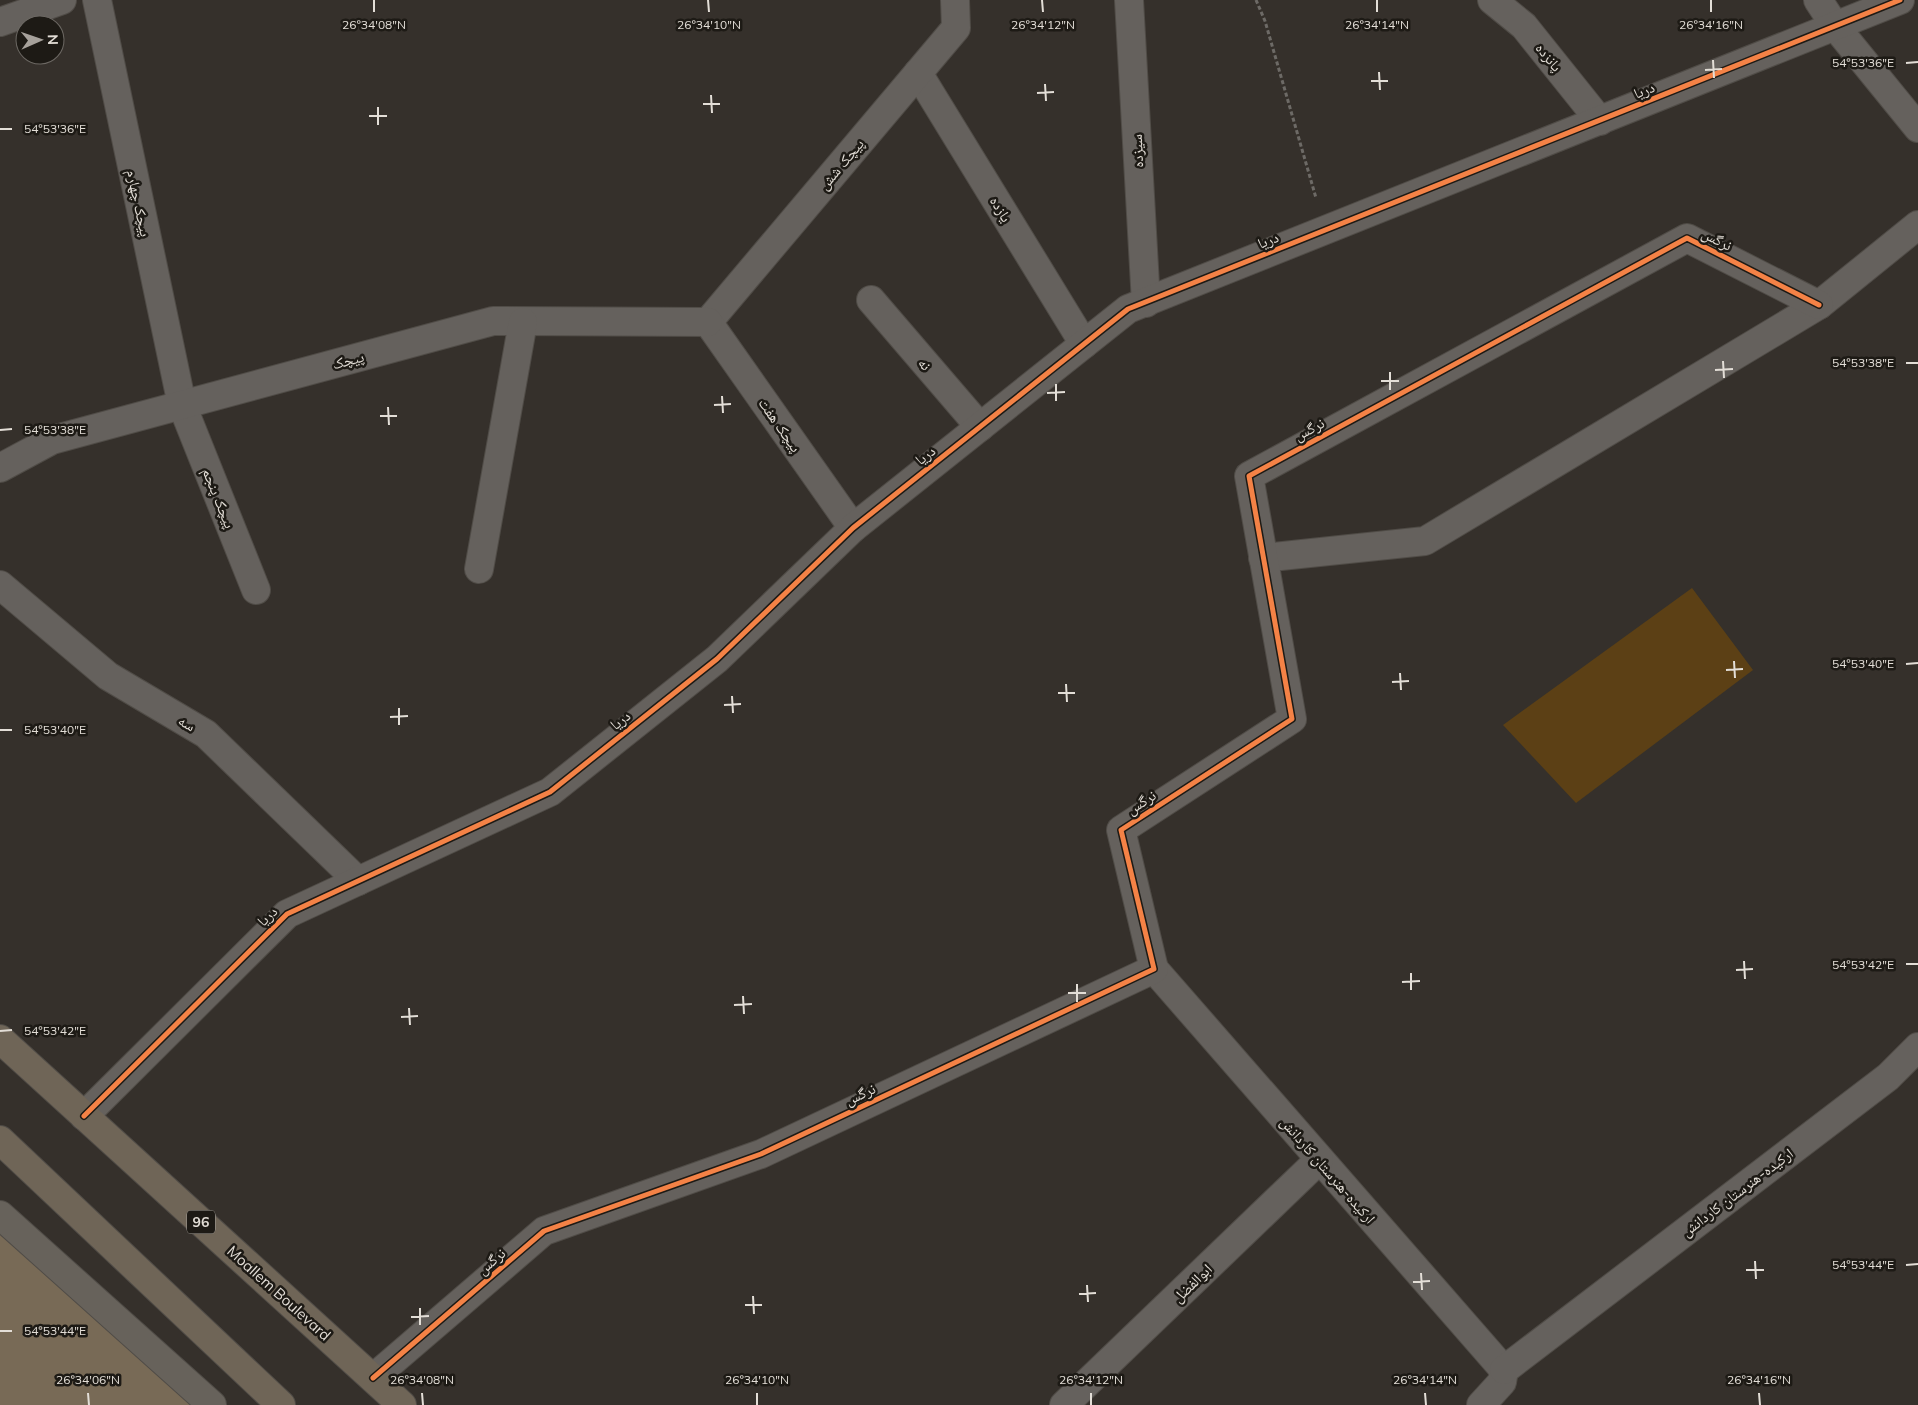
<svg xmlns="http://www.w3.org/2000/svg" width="1918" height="1405" font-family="Mulish,'Noto Naskh Arabic',sans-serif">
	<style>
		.green { fill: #5c4015 }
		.building { fill: #786a56 }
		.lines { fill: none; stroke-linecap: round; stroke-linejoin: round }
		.street-casing { stroke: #504c47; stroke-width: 30 }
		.secondary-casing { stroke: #504c47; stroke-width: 30 }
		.highway-casing { stroke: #504c47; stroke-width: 30 }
		.path { stroke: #6d6a66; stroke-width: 3; stroke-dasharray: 4 2.5; stroke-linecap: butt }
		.street { stroke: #65615d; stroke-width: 28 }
		.secondary { stroke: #67625b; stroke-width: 28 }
		.highway { stroke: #6f6557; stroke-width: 28 }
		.cycleway-casing { stroke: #1d1a15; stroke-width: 8 }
		.cycleway { stroke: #f48246; stroke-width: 5 }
		.ticks { fill: none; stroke: #e3ded7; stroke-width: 2 }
		.labels { text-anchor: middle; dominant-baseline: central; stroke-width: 5; stroke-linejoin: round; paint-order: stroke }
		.shield { fill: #1d1a15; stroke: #a8a39d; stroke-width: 1 }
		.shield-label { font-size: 14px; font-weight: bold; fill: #e3ded7 }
		.street-label { font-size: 15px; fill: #e3ded7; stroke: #1d1a15 }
		.ticks-label { font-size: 12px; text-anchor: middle; fill: #e3ded7; stroke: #1d1a15; stroke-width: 5; stroke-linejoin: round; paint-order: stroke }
	</style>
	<rect width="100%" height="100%" fill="#35302b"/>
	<polygon class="green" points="1692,588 1753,670 1576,803 1503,725"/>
	<polygon class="building" points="0,1230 196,1405 0,1405"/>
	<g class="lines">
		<defs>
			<g id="street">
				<polyline points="97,0 182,405 256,590"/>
				<polyline points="1129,0 1146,303"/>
				<polyline points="1492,0 1524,26 1600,121"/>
				<polyline points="1818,0 1835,26 1918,128"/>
				<polyline points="0,22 62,0"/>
				<polyline points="918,73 1084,344"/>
				<polyline points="871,300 980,427"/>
				<polyline points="708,322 956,28 955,0"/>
				<polyline points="708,322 853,528"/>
				<polyline points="0,468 52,440 493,321 708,322"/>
				<polyline points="1263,558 1425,541 1819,305 1918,225"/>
				<polyline points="479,569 523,322"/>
				<polyline points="0,585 108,676 206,734 358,881"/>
				<polyline points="1154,969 1504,1370 1502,1382 1481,1405"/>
				<polyline points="84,1116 287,914 550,792 717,659 853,528 1128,309 1900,0"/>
				<polyline points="1504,1370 1888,1077 1918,1047"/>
				<polyline points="373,1378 544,1231 761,1154 1154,969 1121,830 1292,719 1249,476 1687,238 1819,305"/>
				<polyline points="1064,1405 1319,1160"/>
			</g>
			<polyline id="secondary" points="0,1215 212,1405"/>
			<g id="highway">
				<polyline points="0,1039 402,1405"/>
				<polyline points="0,1140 281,1405"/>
			</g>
		</defs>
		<use href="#street" class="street-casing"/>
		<use href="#secondary" class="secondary-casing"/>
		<use href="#highway" class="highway-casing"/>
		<polyline class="path" points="1256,0 1265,21 1316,198"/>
		<use href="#street" class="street"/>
		<use href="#secondary" class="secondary"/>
		<use href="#highway" class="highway"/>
		<defs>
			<g id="cycleway">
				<polyline points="84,1116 287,914 550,792 717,659 853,528 1128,309 1900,0"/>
				<polyline points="373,1378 544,1231 761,1154 1154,969 1121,830 1292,719 1249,476 1687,238 1819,305"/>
			</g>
		</defs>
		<use href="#cycleway" class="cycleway-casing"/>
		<use href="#cycleway" class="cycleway"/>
	</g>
	<path class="ticks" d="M374 0V12M708 0 709 12M1042 0 1043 12M1377 0V12M1711 0V12M1713 60 1714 78M1906 63 1918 62M1705 70 1722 69M1379 72 1380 90M1371 81H1388M1045 84 1046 101M1037 93 1054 92M711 95 712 113M703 104H720M378 107V125M369 116H387M0 129H12M1723 361 1724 378M1906 363H1918M1715 370 1733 369M1390 372V390M1381 381H1399M1056 384V401M1047 393 1065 392M722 396 723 413M714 405 731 404M388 407 389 425M380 416H397M0 430 12 429M1734 661 1735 678M1906 664 1918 663M1726 670 1743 669M1400 673 1401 690M1392 682 1409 681M1066 684 1067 702M1058 693H1075M732 696 733 713M724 705 741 704M399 708V725M390 717 408 716M0 730H12M1744 961 1745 979M1906 964H1918M1736 970 1753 969M1411 973V990M1402 982 1420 981M1077 984V1002M1068 993H1086M743 996 744 1014M734 1005 752 1004M409 1008 410 1025M401 1017 418 1016M0 1031 12 1030M1755 1261 1756 1279M1906 1265 1918 1264M1746 1270H1764M1421 1273 1422 1290M1413 1282 1430 1281M1087 1285 1088 1302M1079 1294 1096 1293M753 1296 754 1314M745 1305H762M420 1308V1325M411 1317 429 1316M0 1331H12M88 1393 89 1405M422 1393 423 1405M757 1393V1405M1091 1393V1405M1425 1393 1426 1405M1759 1393 1760 1405"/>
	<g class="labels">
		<rect class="shield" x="187" y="1210.5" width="28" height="23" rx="4"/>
		<g class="shield-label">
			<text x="201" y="1222">96</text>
		</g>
		<g class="street-label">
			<text transform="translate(1549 57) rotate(51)">پانزده</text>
			<text transform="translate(1644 90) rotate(-22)">دریا</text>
			<text transform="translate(1137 151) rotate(-93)">سیزده</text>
			<text transform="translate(841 164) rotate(-50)">پیچک شش</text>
			<text transform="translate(139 203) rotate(78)">پیچک چهارم</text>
			<text transform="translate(1001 209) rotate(59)">یازده</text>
			<text transform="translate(1717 239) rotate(27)">نرگس</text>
			<text transform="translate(1268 240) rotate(-22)">دریا</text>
			<text transform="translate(348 360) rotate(-15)">پیچک</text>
			<text transform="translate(925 364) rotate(49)">نه</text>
			<text transform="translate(780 425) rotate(55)">پیچک هفت</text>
			<text transform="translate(1309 429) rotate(-28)">نرگس</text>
			<text transform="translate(925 455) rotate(-38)">دریا</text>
			<text transform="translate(219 498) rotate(68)">پیچک پنجم</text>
			<text transform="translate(620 720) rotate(-38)">دریا</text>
			<text transform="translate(187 723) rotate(30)">سه</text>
			<text transform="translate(1141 802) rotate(-33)">نرگس</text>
			<text transform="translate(267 916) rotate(-44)">دریا</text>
			<text transform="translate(860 1094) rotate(-25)">نرگس</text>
			<text transform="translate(1328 1170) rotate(49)">ارکیده-هنرستان کاردانش</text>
			<text transform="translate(1737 1192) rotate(-37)">ارکیده-هنرستان کاردانش</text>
			<text transform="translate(491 1261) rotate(-40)">نرگس</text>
			<text transform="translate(1192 1283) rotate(-44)">ابوالفضل</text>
			<text transform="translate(279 1293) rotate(42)">Moallem Boulevard</text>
		</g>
	</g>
	<g class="ticks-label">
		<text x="374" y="29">26°34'08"N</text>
		<text x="709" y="29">26°34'10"N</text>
		<text x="1043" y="29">26°34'12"N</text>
		<text x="1377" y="29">26°34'14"N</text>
		<text x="1711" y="29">26°34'16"N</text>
		<text x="1863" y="67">54°53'36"E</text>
		<text x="55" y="133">54°53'36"E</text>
		<text x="1863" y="367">54°53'38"E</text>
		<text x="55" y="434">54°53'38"E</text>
		<text x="1863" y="668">54°53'40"E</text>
		<text x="55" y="734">54°53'40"E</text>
		<text x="1863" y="969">54°53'42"E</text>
		<text x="55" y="1035">54°53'42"E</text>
		<text x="1863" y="1269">54°53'44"E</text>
		<text x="55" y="1335">54°53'44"E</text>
		<text x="88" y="1384">26°34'06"N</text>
		<text x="422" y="1384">26°34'08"N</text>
		<text x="757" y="1384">26°34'10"N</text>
		<text x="1091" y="1384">26°34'12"N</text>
		<text x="1425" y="1384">26°34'14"N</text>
		<text x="1759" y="1384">26°34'16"N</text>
	</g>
	<g transform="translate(40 40) rotate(88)"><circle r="24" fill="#1d1a15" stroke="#6c6863"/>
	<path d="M0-4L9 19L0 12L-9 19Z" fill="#a6a19b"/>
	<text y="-8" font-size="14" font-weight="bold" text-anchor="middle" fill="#e3ded7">N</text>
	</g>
</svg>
